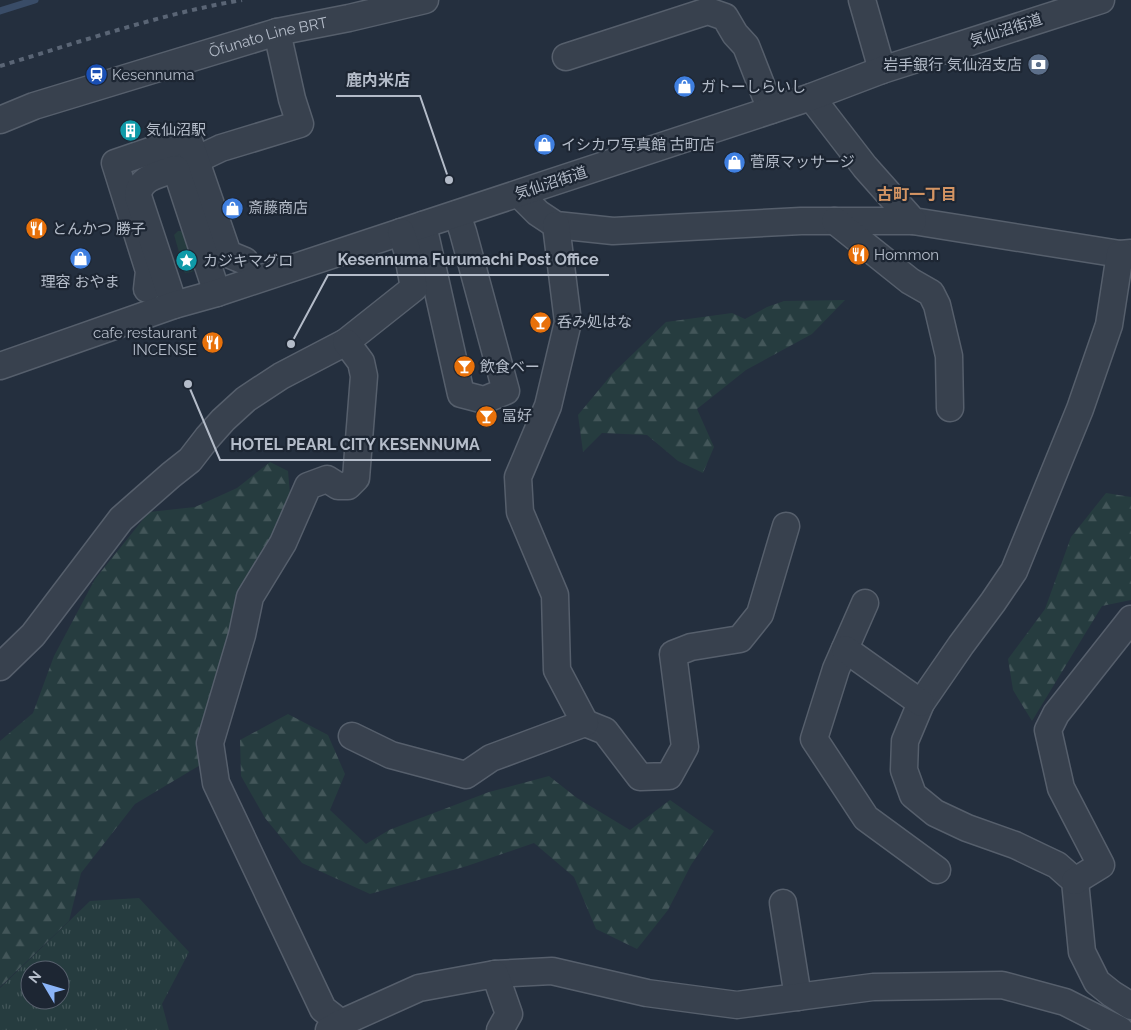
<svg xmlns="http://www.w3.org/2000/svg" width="1131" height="1030" font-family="Raleway,'Noto Sans JP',sans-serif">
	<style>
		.grass { fill: #263c3f }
		.forest { fill: url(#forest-firs) }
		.park { fill: url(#park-tufts); fill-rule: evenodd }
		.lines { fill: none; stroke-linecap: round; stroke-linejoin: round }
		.stream { stroke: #394c67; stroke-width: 7 }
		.minor-casing { stroke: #565f6c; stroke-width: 29 }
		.minor { stroke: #38414e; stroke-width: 26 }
		.rail { stroke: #5a6575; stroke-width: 4; stroke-dasharray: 5 5; stroke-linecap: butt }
		.labels { text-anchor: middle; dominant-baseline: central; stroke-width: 4.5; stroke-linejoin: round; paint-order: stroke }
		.street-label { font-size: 15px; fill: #b4bcc9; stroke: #1d2633 }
		.poi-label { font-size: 15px; fill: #b4bcc9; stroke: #1d2633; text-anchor: start }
		.neighbourhood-label { font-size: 16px; font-weight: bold; fill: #d59563; stroke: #1d2633 }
		.leader { fill: none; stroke: #b4bcc9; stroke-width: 2 }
		.callout-dot { fill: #b4bcc9; stroke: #1d2633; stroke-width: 2 }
		.callout-label { font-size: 16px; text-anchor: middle; font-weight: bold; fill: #b4bcc9; stroke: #1d2633; stroke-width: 4.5; stroke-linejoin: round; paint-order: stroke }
	</style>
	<defs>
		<pattern id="forest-firs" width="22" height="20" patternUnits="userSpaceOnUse" patternTransform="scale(1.25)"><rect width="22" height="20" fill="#263c3f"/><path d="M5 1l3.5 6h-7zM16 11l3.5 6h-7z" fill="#435659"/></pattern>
		<pattern id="park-tufts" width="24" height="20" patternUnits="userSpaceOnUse" patternTransform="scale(1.25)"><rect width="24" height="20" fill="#263c3f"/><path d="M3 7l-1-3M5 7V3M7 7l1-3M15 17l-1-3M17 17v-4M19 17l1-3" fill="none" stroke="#435659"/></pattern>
	</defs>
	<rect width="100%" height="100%" fill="#242f3e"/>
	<polygon class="grass" points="178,231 181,231 185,235 195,268 192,272 185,273 174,235"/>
	<g class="forest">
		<polygon points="845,300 812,334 746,370 697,409 714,447 703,473 678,461 647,435 602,433 583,452 578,415 612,374 666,322 732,313 745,319 767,307 784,301"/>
		<polygon points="270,462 288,471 291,505 202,764 135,804 81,873 69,921 0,987 0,741 33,713 54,656 95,579 149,512 195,507 237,488"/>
		<polygon points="1106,493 1131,497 1131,600 1102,606 1032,721 1013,690 1008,659 1045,609 1071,537"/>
		<polygon points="288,714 328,735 345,774 330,810 366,844 389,830 489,792 549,776 577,798 630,830 670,800 714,831 691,865 668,910 637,949 596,929 574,877 534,843 467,866 370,894 302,863 265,818 241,776 240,740"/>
	</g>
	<path class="park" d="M139 898 189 952 162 1004 169 1030H0V988L90 901ZM30 970H60V1000H30Z"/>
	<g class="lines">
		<polyline class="stream" points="0,11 35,0"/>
		<defs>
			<g id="minor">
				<polyline points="862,0 882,70"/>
				<polyline points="566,57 708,11 725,17 735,34 746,46 771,110"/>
				<polyline points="811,97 865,167 913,221 1120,254 1131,253"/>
				<path id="s1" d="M0 120 34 106 277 32 349 18 425 0"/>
				<polyline points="179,168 221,148 300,124 292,99 277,32"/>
				<polyline points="519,194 538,213 556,225 613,231 801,221 913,221"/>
				<polyline points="835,221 910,281 931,293 937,305 949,356 950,408"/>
				<polyline points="423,225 461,394 484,400 506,391 463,232 457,214"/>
				<polyline points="1120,254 1109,325 1080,409 1014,571 993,602 961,645 921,703 905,741 904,770 913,795 935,813 967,828 1015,845 1040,857 1057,865 1075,881 1082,952 1097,982 1112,994 1131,1006"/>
				<polyline points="147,289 149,271 115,163 188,138 228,254 245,261"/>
				<path d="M174 305 138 196C139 177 160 174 176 169L217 293"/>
				<polyline points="0,366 174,305 217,293 401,232 811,97 882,70 1101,0"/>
				<polyline points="865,603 836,669 814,739 866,818 937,870"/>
				<polyline points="845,649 921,703"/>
				<polyline points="0,667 33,635 121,519 171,475 190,460 207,438 223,420 246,399 281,376 346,342 414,288 407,250 401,232"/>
				<polyline points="585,723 605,731 640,777 669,776 685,747 673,654 691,647 740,639 760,614 786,526"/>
				<polyline points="352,736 391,755 466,775 491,758 585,723 557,670 555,595 520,512 518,477 548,406 568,322 556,225"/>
				<polyline points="1075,881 1101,865 1061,788 1048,730 1056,714 1131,619"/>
				<polyline points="783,903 798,997"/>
				<polyline points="495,974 552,971 647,993 737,1005 873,987 1002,985 1065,1002 1120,1030"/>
				<polyline points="341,1023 323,1009 216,783 210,743 242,635 250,597 283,543 308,486 327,479 338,486 348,486 356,478 364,376 361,362 346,342"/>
				<polyline points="329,1030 341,1023 419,988 495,974 509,1014 500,1030"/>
			</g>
		</defs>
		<use href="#minor" class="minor-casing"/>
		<use href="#minor" class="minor"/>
		<path class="rail" d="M0 66C80 42 160 14 242 0"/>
	</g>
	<defs>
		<symbol id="bank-disc" viewBox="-11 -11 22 22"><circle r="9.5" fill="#5c6f8a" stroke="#1d2633"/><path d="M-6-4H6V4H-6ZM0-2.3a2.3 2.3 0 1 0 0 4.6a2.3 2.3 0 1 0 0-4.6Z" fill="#fff"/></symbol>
		<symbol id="station-disc" viewBox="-11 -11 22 22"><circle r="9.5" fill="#1a4fb4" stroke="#1d2633"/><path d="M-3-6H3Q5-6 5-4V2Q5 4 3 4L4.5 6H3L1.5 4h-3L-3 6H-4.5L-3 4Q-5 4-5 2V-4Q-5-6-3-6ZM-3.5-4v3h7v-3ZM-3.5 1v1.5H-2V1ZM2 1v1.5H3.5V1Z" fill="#fff"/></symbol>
		<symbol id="shop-disc" viewBox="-11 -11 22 22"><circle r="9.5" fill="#3f7fe0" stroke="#1d2633"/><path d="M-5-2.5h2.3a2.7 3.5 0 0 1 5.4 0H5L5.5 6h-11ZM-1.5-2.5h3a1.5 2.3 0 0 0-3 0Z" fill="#fff"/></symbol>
		<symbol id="building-disc" viewBox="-11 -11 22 22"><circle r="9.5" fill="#0f9aa8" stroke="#1d2633"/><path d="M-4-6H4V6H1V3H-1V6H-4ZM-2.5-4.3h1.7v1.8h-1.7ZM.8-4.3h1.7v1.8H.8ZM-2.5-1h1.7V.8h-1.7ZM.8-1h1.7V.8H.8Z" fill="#fff"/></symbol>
		<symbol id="restaurant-disc" viewBox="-11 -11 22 22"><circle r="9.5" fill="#e8710a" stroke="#1d2633"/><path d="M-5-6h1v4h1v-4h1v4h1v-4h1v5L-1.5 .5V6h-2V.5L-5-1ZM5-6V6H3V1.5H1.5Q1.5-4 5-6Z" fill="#fff"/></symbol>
		<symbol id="sight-disc" viewBox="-11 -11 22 22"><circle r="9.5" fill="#0f9aa8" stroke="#1d2633"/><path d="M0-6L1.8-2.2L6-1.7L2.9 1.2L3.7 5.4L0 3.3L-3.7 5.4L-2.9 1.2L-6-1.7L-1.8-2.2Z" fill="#fff"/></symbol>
		<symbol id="bar-disc" viewBox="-11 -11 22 22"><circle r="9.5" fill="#e8710a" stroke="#1d2633"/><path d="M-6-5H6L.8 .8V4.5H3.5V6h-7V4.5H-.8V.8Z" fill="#fff"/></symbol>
	</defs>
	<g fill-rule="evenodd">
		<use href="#bank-disc" x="1026" y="52" width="25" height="25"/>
		<use href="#station-disc" x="84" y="62" width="25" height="25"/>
		<use href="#shop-disc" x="672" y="74" width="25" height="25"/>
		<use href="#building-disc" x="118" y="118" width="25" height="25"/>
		<use href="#shop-disc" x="532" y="132" width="25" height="25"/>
		<use href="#shop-disc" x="722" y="150" width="25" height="25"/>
		<use href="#shop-disc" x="220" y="196" width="25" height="25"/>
		<use href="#restaurant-disc" x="24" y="216" width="25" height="25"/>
		<use href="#restaurant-disc" x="846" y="242" width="25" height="25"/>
		<use href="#shop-disc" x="68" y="246" width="25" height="25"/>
		<use href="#sight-disc" x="174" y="248" width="25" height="25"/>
		<use href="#bar-disc" x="528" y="310" width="25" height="25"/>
		<use href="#restaurant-disc" x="200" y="330" width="25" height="25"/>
		<use href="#bar-disc" x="452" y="354" width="25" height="25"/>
		<use href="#bar-disc" x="474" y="404" width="25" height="25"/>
	</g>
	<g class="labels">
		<g class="street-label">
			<text transform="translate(1006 30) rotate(-18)">気仙沼街道</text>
			<text stroke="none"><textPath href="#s1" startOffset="281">Ōfunato Line BRT</textPath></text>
			<text transform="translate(551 183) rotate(-18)">気仙沼街道</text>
		</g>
		<g class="poi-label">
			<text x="1022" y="65" text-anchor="end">岩手銀行 気仙沼支店</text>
			<text x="112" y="75">Kesennuma</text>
			<text x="701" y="87">ガトーしらいし</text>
			<text x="146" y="130">気仙沼駅</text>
			<text x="561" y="145">イシカワ写真館 古町店</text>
			<text x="750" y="162">菅原マッサージ</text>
			<text x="248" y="208">斎藤商店</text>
			<text x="52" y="229">とんかつ 勝子</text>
			<text x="874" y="255">Hommon</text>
			<text x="203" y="261">カジキマグロ</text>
			<text x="80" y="282" text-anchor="middle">理容 おやま</text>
			<text x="557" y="322">呑み処はな</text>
			<text x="197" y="333" text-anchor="end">cafe restaurant<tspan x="197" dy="17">INCENSE</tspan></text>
			<text x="480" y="367">飲食ベー</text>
			<text x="502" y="416">冨好</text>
		</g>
		<g class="neighbourhood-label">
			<text x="917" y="194">古町一丁目</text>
		</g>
	</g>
	<path class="leader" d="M449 180L420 96H336M291 344L328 275H609M188 384L220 460H491"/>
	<g class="callout-dot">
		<circle cx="449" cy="180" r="5"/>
		<circle cx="291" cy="344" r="5"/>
		<circle cx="188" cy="384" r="5"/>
	</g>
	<g class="callout-label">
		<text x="378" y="86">鹿内米店</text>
		<text x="468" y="265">Kesennuma Furumachi Post Office</text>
		<text x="355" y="450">HOTEL PEARL CITY KESENNUMA</text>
	</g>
	<g transform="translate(45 985) rotate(308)"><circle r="24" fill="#1d2633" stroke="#59626f"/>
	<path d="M0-4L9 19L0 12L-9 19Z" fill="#8ab4f8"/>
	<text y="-8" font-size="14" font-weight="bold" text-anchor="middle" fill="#b4bcc9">N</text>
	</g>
</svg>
